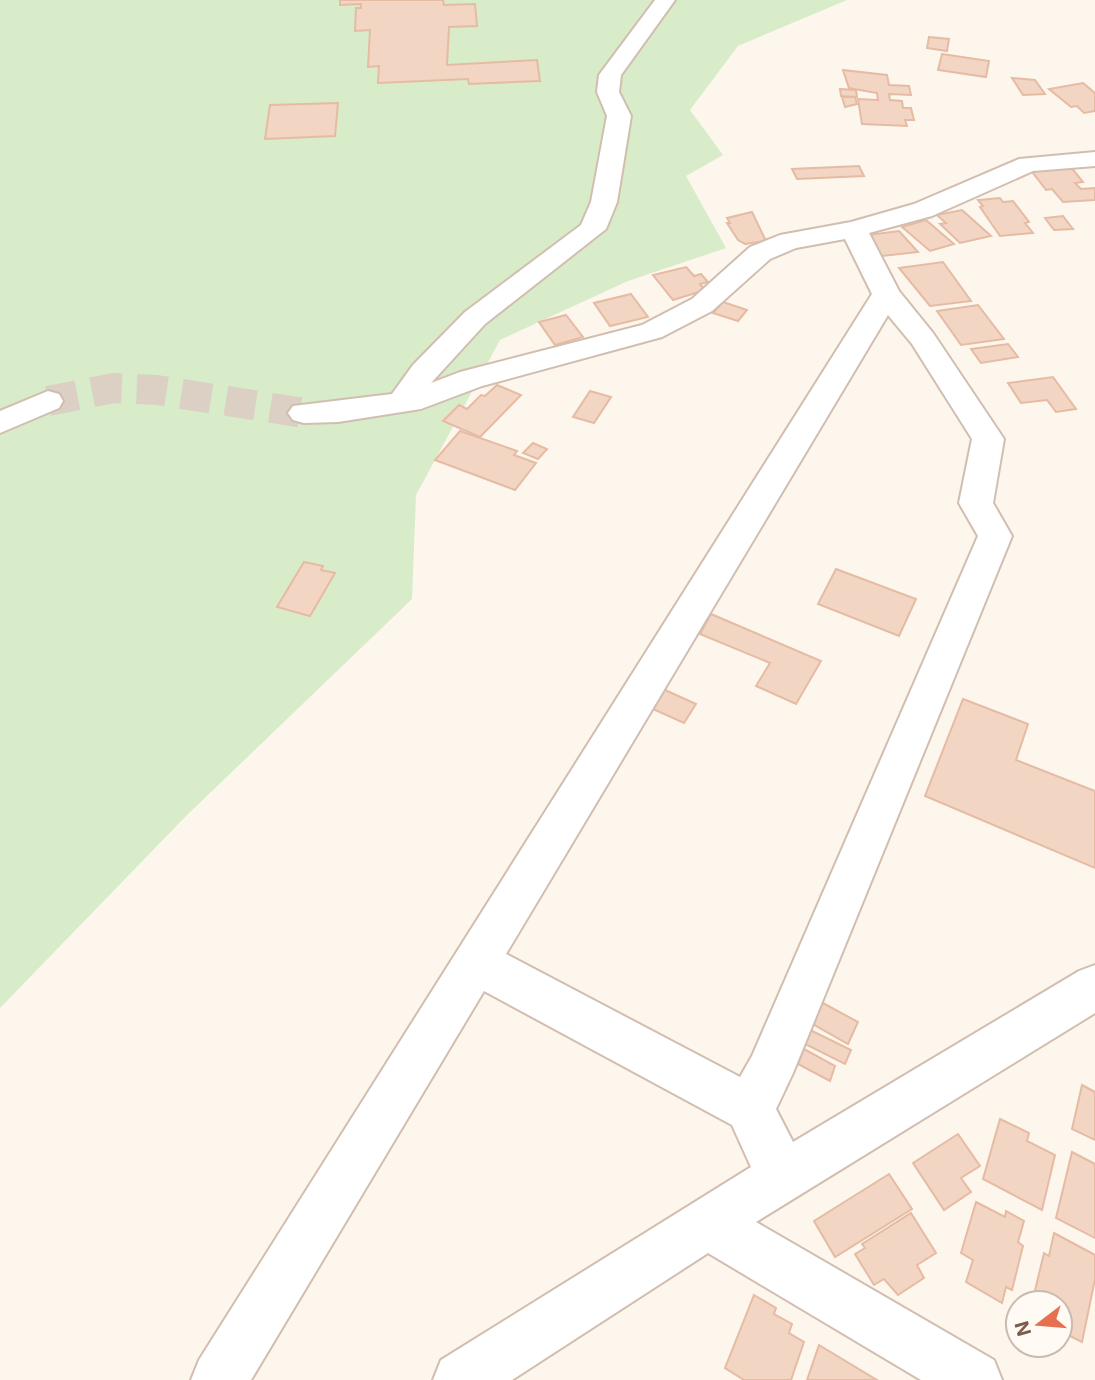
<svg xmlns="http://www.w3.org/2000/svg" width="1095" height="1380" font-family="Inter,sans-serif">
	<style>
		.green { fill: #d8ecc9 }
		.building { fill: #f3d5c3; stroke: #e6bba3; stroke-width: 2 }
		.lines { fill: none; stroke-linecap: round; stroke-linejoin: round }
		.minor-tunnel { stroke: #dcd0c4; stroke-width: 30; stroke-dasharray: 30 15; stroke-linecap: butt }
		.minor-casing { stroke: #d1beb0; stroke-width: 4 }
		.minor { fill: #fff; fill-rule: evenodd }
	</style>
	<rect width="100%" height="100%" fill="#fdf6ec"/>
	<polygon class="green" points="0,0 655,0 649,17 672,0 847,0 738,46 690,110 723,155 686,176 726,248 628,281 500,340 416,495 412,599 186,816 0,1008"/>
	<g class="building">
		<polygon points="340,0 443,0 444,5 475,4 477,26 449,27 447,65 537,60 540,81 469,84 468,79 378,83 379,66 368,67 370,30 355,31 356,8 361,8 361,4 340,5"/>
		<polygon points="929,37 949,39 947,51 927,48"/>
		<polygon points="942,54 989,61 986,77 938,70"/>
		<polygon points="843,70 887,75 889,85 909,86 911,95 889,94 890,100 902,101 903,108 911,108 914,120 905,120 907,126 862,124 858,99 878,100 877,93 849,88"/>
		<polygon points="1012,78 1035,80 1045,94 1023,95"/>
		<polygon points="1083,83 1095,93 1095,111 1084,113 1077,106 1071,107 1049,89"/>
		<polygon points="840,89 856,90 857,97 841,96"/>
		<polygon points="842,97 855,97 857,104 845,107"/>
		<polygon points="338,103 335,136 265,139 270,105"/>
		<polygon points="859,166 864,176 797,179 792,169"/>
		<polygon points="1070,166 1083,182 1075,183 1081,189 1095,188 1095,200 1063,202 1052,189 1046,190 1030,169"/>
		<polygon points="1000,198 1003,202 1013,201 1029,222 1025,223 1033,233 1000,236 980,207 983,206 978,200"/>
		<polygon points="962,210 991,236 960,243 940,224 946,223 937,215"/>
		<polygon points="752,212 766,241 745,244 738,240 727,223 730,223 727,218"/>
		<polygon points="1063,216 1073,229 1054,230 1045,218"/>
		<polygon points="926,220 954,244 930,251 902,227"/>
		<polygon points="899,231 918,252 882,256 868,235"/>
		<polygon points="943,262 971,301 930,306 899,268"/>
		<polygon points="686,267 694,276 701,274 708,282 700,284 705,290 673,300 653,275"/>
		<polygon points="631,294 648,317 610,326 594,303"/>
		<polygon points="723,302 747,310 738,321 713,313"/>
		<polygon points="978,305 1004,339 961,345 937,311"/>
		<polygon points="566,315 583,337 555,345 539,322"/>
		<polygon points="1008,344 1018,357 981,363 971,349"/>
		<polygon points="1053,377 1076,409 1056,412 1047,400 1021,403 1008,383"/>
		<polygon points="497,385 521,395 480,437 443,421 459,405 467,409 481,395 485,396"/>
		<polygon points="590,391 611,397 594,423 573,417"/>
		<polygon points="460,431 517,451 514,455 536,463 515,490 435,460"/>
		<polygon points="533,443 547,449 538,459 523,453"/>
		<polygon points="304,562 323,566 321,570 335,573 310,616 277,607"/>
		<polygon points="836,569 916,599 899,636 818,604"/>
		<polygon points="711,614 821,661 796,704 756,686 770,663 700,634"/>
		<polygon points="665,690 696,704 684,723 653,709"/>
		<polygon points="963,699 1028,724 1016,760 1095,791 1095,868 925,796"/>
		<polygon points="821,1002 858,1022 848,1044 811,1023"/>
		<polygon points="810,1030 851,1050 845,1064 805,1044"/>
		<polygon points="804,1049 835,1066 830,1081 798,1064"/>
		<polygon points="1082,1085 1095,1092 1095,1140 1072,1129"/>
		<polygon points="1000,1119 1029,1133 1027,1141 1055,1155 1042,1210 983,1179"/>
		<polygon points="958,1134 980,1166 961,1178 971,1192 944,1210 913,1163"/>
		<polygon points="1072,1152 1095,1164 1095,1238 1056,1218"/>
		<polygon points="889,1174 912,1209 835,1257 814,1221"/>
		<polygon points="976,1202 1005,1217 1006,1211 1024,1221 1018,1242 1023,1246 1012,1290 1006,1287 1002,1303 966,1282 973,1260 961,1253"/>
		<polygon points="911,1213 936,1253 917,1265 924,1278 898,1295 884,1279 874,1285 855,1254 865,1248 862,1244"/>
		<polygon points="1054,1233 1095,1255 1095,1279 1082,1342 1062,1332 1060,1342 1060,1303 1032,1303 1044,1253 1049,1256"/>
		<polygon points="754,1295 776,1308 774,1314 792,1324 789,1333 804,1342 791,1380 744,1380 725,1368"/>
		<polygon points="819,1345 877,1380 807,1380"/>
	</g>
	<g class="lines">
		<polyline class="minor-tunnel" points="48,401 114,388 157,390 304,413"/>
		<defs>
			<g id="minor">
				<path d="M655 0H675L621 75 619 92 631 116 617 202 606 229 485 324 431 383 460 372 642 325 692 299 750 247 780 235 851 222 914 204 1019 159 1095 152V166L1033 171 932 216 869 233 899 291 933 333 1004 439 993 503 1012 536 793 1073 776 1109 793 1142 1079 971 1095 965V1013L756 1222 994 1360 1002 1380H921L708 1253 512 1380H433L441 1360 751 1167 732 1125 484 991 251 1380H191L199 1360 872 294 845 239 796 248 770 259 712 311 662 337 482 386 421 409 338 422 304 423 293 420 288 413 293 406 392 394 413 365 465 312 581 225 591 202 607 116 597 92 599 75ZM888 315 912 344 972 439 959 503 978 536 752 1056 740 1077 506 954Z"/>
				<polygon points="48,391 59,394 63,401 59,408 0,433 0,411"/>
			</g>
		</defs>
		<use href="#minor" class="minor-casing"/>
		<use href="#minor" class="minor"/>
	</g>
	<g transform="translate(1039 1324) rotate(254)"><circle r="33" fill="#fffaf3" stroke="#cabbb1" stroke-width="2"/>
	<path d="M0-5L12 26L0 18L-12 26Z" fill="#e76f51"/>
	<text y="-10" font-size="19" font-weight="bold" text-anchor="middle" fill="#7a5c4d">N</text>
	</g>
</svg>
